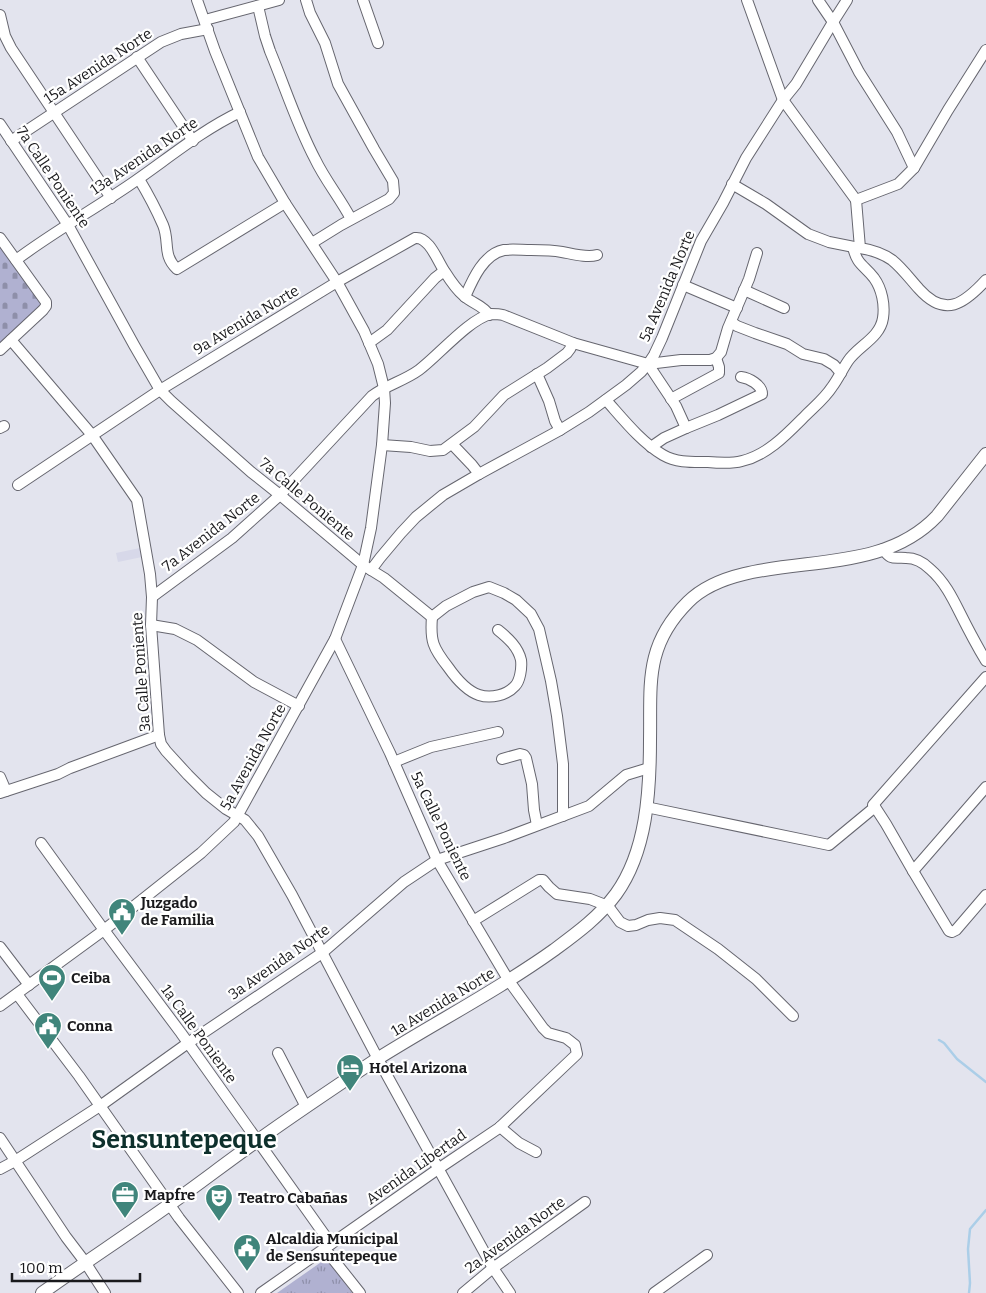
<svg xmlns="http://www.w3.org/2000/svg" width="986" height="1293" font-family="Bitter,serif">
	<style>
		.built { fill: #d7d8e9 }
		.grass { fill: url(#grass-tufts) }
		.cemetery { fill: url(#cemetery-stones) }
		.lines { fill: none; stroke-linecap: round; stroke-linejoin: round }
		.stream { stroke: #abcee8; stroke-width: 2.5 }
		.minor-casing { stroke: #66666f; stroke-width: 12 }
		.major-casing { stroke: #66666f; stroke-width: 14 }
		.minor { stroke: #fff; stroke-width: 10 }
		.major { stroke: #fff; stroke-width: 12 }
		.labels { text-anchor: middle; dominant-baseline: central; stroke-width: 4.5; stroke-linejoin: round; paint-order: stroke }
		.street-label { font-size: 15px; fill: #1a1a1d; stroke: #fff }
		.poi-label { font-size: 15px; font-weight: bold; fill: #1a1a1d; stroke: #fff; text-anchor: start }
		.town-label { font-size: 25px; font-weight: bold; fill: #0e302c; stroke: #fff }
	</style>
	<defs>
		<pattern id="grass-tufts" width="24" height="20" patternUnits="userSpaceOnUse" patternTransform="scale(1.25)"><rect width="24" height="20" fill="#b0b1d1"/><path d="M3 7l-1-3M5 7V3M7 7l1-3M15 17l-1-3M17 17v-4M19 17l1-3" fill="none" stroke="#8e8fa9"/></pattern>
		<pattern id="cemetery-stones" width="16" height="16" patternUnits="userSpaceOnUse" patternTransform="scale(1.25)"><rect width="16" height="16" fill="#b0b1d1"/><path d="M2 7V4a2 2 0 0 1 4 0v3zM10 15v-3a2 2 0 0 1 4 0v3z" fill="#8e8fa9"/></pattern>
	</defs>
	<rect width="100%" height="100%" fill="#e3e4ee"/>
	<polygon class="built" points="140,548 142,557 118,562 116,553"/>
	<polygon class="grass" points="327,1258 352,1293 277,1293"/>
	<polygon class="cemetery" points="0,239 46,302 0,349"/>
	<g class="lines">
		<g class="stream">
			<polyline points="939,1040 944,1043 957,1059 986,1082"/>
			<polyline points="969,1293 970,1283 968,1249 970,1229 986,1210"/>
		</g>
		<defs>
			<g id="minor">
				<polyline points="306,0 310,13 325,43 338,84 374,149 393,181 394,193 389,199 341,225 312,243"/>
				<polyline points="363,0 378,43"/>
				<polyline points="747,0 783,100 856,200"/>
				<polyline points="818,0 833,22 859,72 897,132 914,168"/>
				<path d="M258 6 265 36 270 51C285 87 297 125 315 159 325 180 340 198 351 219"/>
				<polyline points="0,15 5,36 11,48 111,198"/>
				<polyline points="205,20 279,0"/>
				<path d="M986 50 948 110 914 168 898 184 856 200 860 248C872 250 882 253 892 260 902 268 910 279 919 289 945 318 964 304 986 280"/>
				<polyline points="137,57 193,141"/>
				<polyline points="0,124 68,225 134,345 160,390 171,401 251,472 280,495 363,565 384,578 432,617 446,606 473,592 489,587 504,593 516,600 531,614 539,629 551,681 557,716 563,764 563,816"/>
				<polyline points="11,141 161,42 181,34 208,29"/>
				<path d="M139 179C148 194 156 209 163 225 170 242 162 255 177 269L285 203"/>
				<polyline points="732,184 766,204 808,234 829,242 859,248"/>
				<polyline points="0,238 46,302 46,306 43,310 0,350"/>
				<path d="M16 260C52 233 91 211 128 186 165 161 200 131 240 112"/>
				<polyline points="683,285 737,308"/>
				<polyline points="744,290 784,308"/>
				<path d="M465 297C472 281 483 254 504 250 512 249 522 250 531 250 542 250 552 250 562 252 573 254 587 258 597 255"/>
				<polyline points="731,322 737,326 755,333 787,344 803,354 824,359 834,365 841,373"/>
				<polyline points="11,340 92,435 137,500 150,574 152,597 151,625 159,735 161,744 166,751 188,775 206,793 226,809 245,820 258,836 292,895 378,1059 493,1268 510,1293"/>
				<polyline points="369,343 387,330 435,278 444,271"/>
				<polyline points="648,364 676,406 686,428"/>
				<polyline points="537,374 549,401 555,421 560,430"/>
				<polyline points="671,399 719,373 719,367 716,358"/>
				<path d="M606 400C623 419 641 442 663 455 677 463 692 462 708 462 719 463 731 464 742 461 768 455 788 433 806 415 815 406 825 398 832 387 838 379 842 370 848 361 858 346 880 338 883 318 885 305 882 289 874 278 864 265 857 265 853 247"/>
				<polyline points="0,428 4,426"/>
				<polyline points="452,444 472,465 479,474"/>
				<polyline points="382,445 411,447 430,451 443,450 474,427 504,395 547,368 567,353 570,349 573,343"/>
				<path d="M651 447 664 438 686 428 718 415 762 394C762 385 749 378 741 377"/>
				<path d="M18 485 160 390 337 282 415 238C429 236 438 262 445 272 450 280 457 290 464 296 473 304 483 305 489 315"/>
				<path d="M883 549C891 561 894 557 906 558 915 558 924 563 930 569 944 581 952 597 960 613 968 629 977 646 986 661"/>
				<polyline points="371,570 380,558 401,533 416,517 443,495 479,474 560,430 589,412 626,385 641,372 648,364 654,355 662,338 701,241 723,203 746,158 783,100 796,84 833,22 847,0"/>
				<path d="M152 597 232 538 280 495 372 396C386 385 404 381 419 370 438 356 469 319 491 314 495 314 499 314 503 315L573 343 648 364 681 360H710L716 358 721 352 728 328 749 279 757 253"/>
				<path d="M432 617C430 641 433 648 448 667 455 677 467 691 479 695 491 699 507 695 515 686 520 681 522 668 521 660 518 647 508 638 498 630"/>
				<polyline points="151,625 175,629 197,640 254,682 299,706"/>
				<polyline points="502,759 520,754 524,755 526,758 532,784 534,810 537,825"/>
				<polyline points="394,762 431,747 498,732"/>
				<polyline points="0,777 6,791"/>
				<polyline points="0,793 58,774 70,768 159,735"/>
				<polyline points="646,807 829,845 875,807 873,805 986,677"/>
				<polyline points="875,807 886,824 913,871 949,931 952,932 956,930 986,895"/>
				<polyline points="41,843 104,930 181,1033 331,1244"/>
				<polyline points="913,871 986,787"/>
				<polyline points="473,921 539,880 543,880 549,887 557,894 590,899 608,906 620,922 628,926 636,925 648,920 660,918 675,920 718,949 756,979 793,1016"/>
				<polyline points="0,947 29,985"/>
				<polyline points="17,994 79,1076 179,1218 238,1293"/>
				<polyline points="0,1006 104,930 201,853 234,822 335,639 363,565 371,528 382,445 385,403 384,388 378,364 364,331 337,282 285,203 258,157 215,51 197,0"/>
				<polyline points="278,1053 306,1107"/>
				<polyline points="500,1127 519,1143 536,1152"/>
				<polyline points="0,1138 66,1237 85,1262 105,1293"/>
				<polyline points="0,1169 15,1161 100,1106 188,1043 322,953 404,882 437,860 504,838 589,806 626,775 649,768"/>
				<polyline points="325,1249 360,1293"/>
				<polyline points="261,1293 438,1169 499,1128 577,1054 575,1045 566,1038 548,1033 543,1028 509,981 437,860 390,753 335,639"/>
				<polyline points="463,1293 493,1268 585,1202"/>
				<polyline points="654,1293 707,1255"/>
			</g>
			<path id="major" d="M42 1293C84 1263 127 1235 169 1205 199 1184 227 1162 257 1141 296 1113 335 1087 374 1061 434 1023 497 991 554 950 577 933 599 917 616 894 647 851 650 791 650 740 651 684 644 646 688 602 703 587 723 579 744 574 809 558 887 569 937 516L986 454"/>
		</defs>
		<use href="#minor" class="minor-casing"/>
		<use href="#major" class="major-casing"/>
		<use href="#minor" class="minor"/>
		<use href="#major" class="major"/>
	</g>
	<defs>
		<symbol id="civic-pin" viewBox="-11 -11 22 30"><path d="M0 17L-7.5 6A9.5 9.5 0 1 1 7.5 6Z" fill="#40857b" stroke="#fff"/><path d="M-.6-6.5H3V-4.5H.6V-3L4-1V1h2V6H-6V1h2V-1L-.6-3ZM-1.2 2.5V6h2.4V2.5Z" fill="#fff"/></symbol>
		<symbol id="stadium-pin" viewBox="-11 -11 22 30"><path d="M0 17L-7.5 6A9.5 9.5 0 1 1 7.5 6Z" fill="#40857b" stroke="#fff"/><path d="M0-5a6.5 5 0 1 0 0 10a6.5 5 0 1 0 0-10ZM-3.5-1.8h7v3.6h-7Z" fill="#fff"/></symbol>
		<symbol id="hotel-pin" viewBox="-11 -11 22 30"><path d="M0 17L-7.5 6A9.5 9.5 0 1 1 7.5 6Z" fill="#40857b" stroke="#fff"/><path d="M-6-4.5h1.5V1H6V5H4.5V3h-9V5H-6ZM-4 0a1.8 1.8 0 1 1 3.6 0ZM.5 0V-2.5h3Q6-2.5 6 0Z" fill="#fff"/></symbol>
		<symbol id="office-pin" viewBox="-11 -11 22 30"><path d="M0 17L-7.5 6A9.5 9.5 0 1 1 7.5 6Z" fill="#40857b" stroke="#fff"/><path d="M-6-3h4V-5.5h4V-3h4V5H-6ZM-1-4.5V-3h2v-1.5ZM-6 0V1H6V0Z" fill="#fff"/></symbol>
		<symbol id="theatre-pin" viewBox="-11 -11 22 30"><path d="M0 17L-7.5 6A9.5 9.5 0 1 1 7.5 6Z" fill="#40857b" stroke="#fff"/><path d="M-5-5.5Q0-4 5-5.5V0Q5 5 0 6Q-5 5-5 0ZM-3.3-2.5H-1v1.5H-3.3ZM1-2.5H3.3v1.5H1ZM-2.8 1Q0 5.5 2.8 1Z" fill="#fff"/></symbol>
	</defs>
	<g fill-rule="evenodd">
		<use href="#civic-pin" x="106" y="896" width="32" height="43"/>
		<use href="#stadium-pin" x="36" y="962" width="32" height="43"/>
		<use href="#civic-pin" x="32" y="1010" width="32" height="43"/>
		<use href="#hotel-pin" x="334" y="1052" width="32" height="43"/>
		<use href="#office-pin" x="109" y="1179" width="32" height="43"/>
		<use href="#theatre-pin" x="203" y="1182" width="32" height="43"/>
		<use href="#civic-pin" x="231" y="1232" width="32" height="43"/>
	</g>
	<g class="labels">
		<g class="street-label">
			<text transform="translate(98 66) rotate(-33)">15a Avenida Norte</text>
			<text transform="translate(144 156) rotate(-34)">13a Avenida Norte</text>
			<text transform="translate(53 177) rotate(56)">7a Calle Poniente</text>
			<text transform="translate(667 286) rotate(-67)">5a Avenida Norte</text>
			<text transform="translate(246 320) rotate(-31)">9a Avenida Norte</text>
			<text transform="translate(307 499) rotate(40)">7a Calle Poniente</text>
			<text transform="translate(211 532) rotate(-38)">7a Avenida Norte</text>
			<text transform="translate(141 672) rotate(-94)">3a Calle Poniente</text>
			<text transform="translate(253 757) rotate(-61)">5a Avenida Norte</text>
			<text transform="translate(441 826) rotate(64)">5a Calle Poniente</text>
			<text transform="translate(279 962) rotate(-35)">3a Avenida Norte</text>
			<text transform="translate(443 1002) rotate(-31)">1a Avenida Norte</text>
			<text transform="translate(199 1034) rotate(54)">1a Calle Poniente</text>
			<text transform="translate(416 1167) rotate(-35)">Avenida Libertad</text>
			<text transform="translate(515 1235) rotate(-36)">2a Avenida Norte</text>
		</g>
		<g class="poi-label">
			<text x="141" y="903">Juzgado<tspan x="141" dy="17">de Familia</tspan></text>
			<text x="71" y="978">Ceiba</text>
			<text x="67" y="1026">Conna</text>
			<text x="369" y="1068">Hotel Arizona</text>
			<text x="144" y="1195">Mapfre</text>
			<text x="238" y="1198">Teatro Cabañas</text>
			<text x="266" y="1239">Alcaldia Municipal<tspan x="266" dy="17">de Sensuntepeque</tspan></text>
		</g>
		<g class="town-label">
			<text x="184" y="1140">Sensuntepeque</text>
		</g>
	</g>
	<path d="M12 1273v8h128v-8" fill="none" stroke="#1a1a1d" stroke-width="2.5"/>
	<text x="20" y="1273" font-size="15" fill="#1a1a1d" stroke="#ffffff" stroke-width="4" paint-order="stroke">100 m</text>
</svg>
